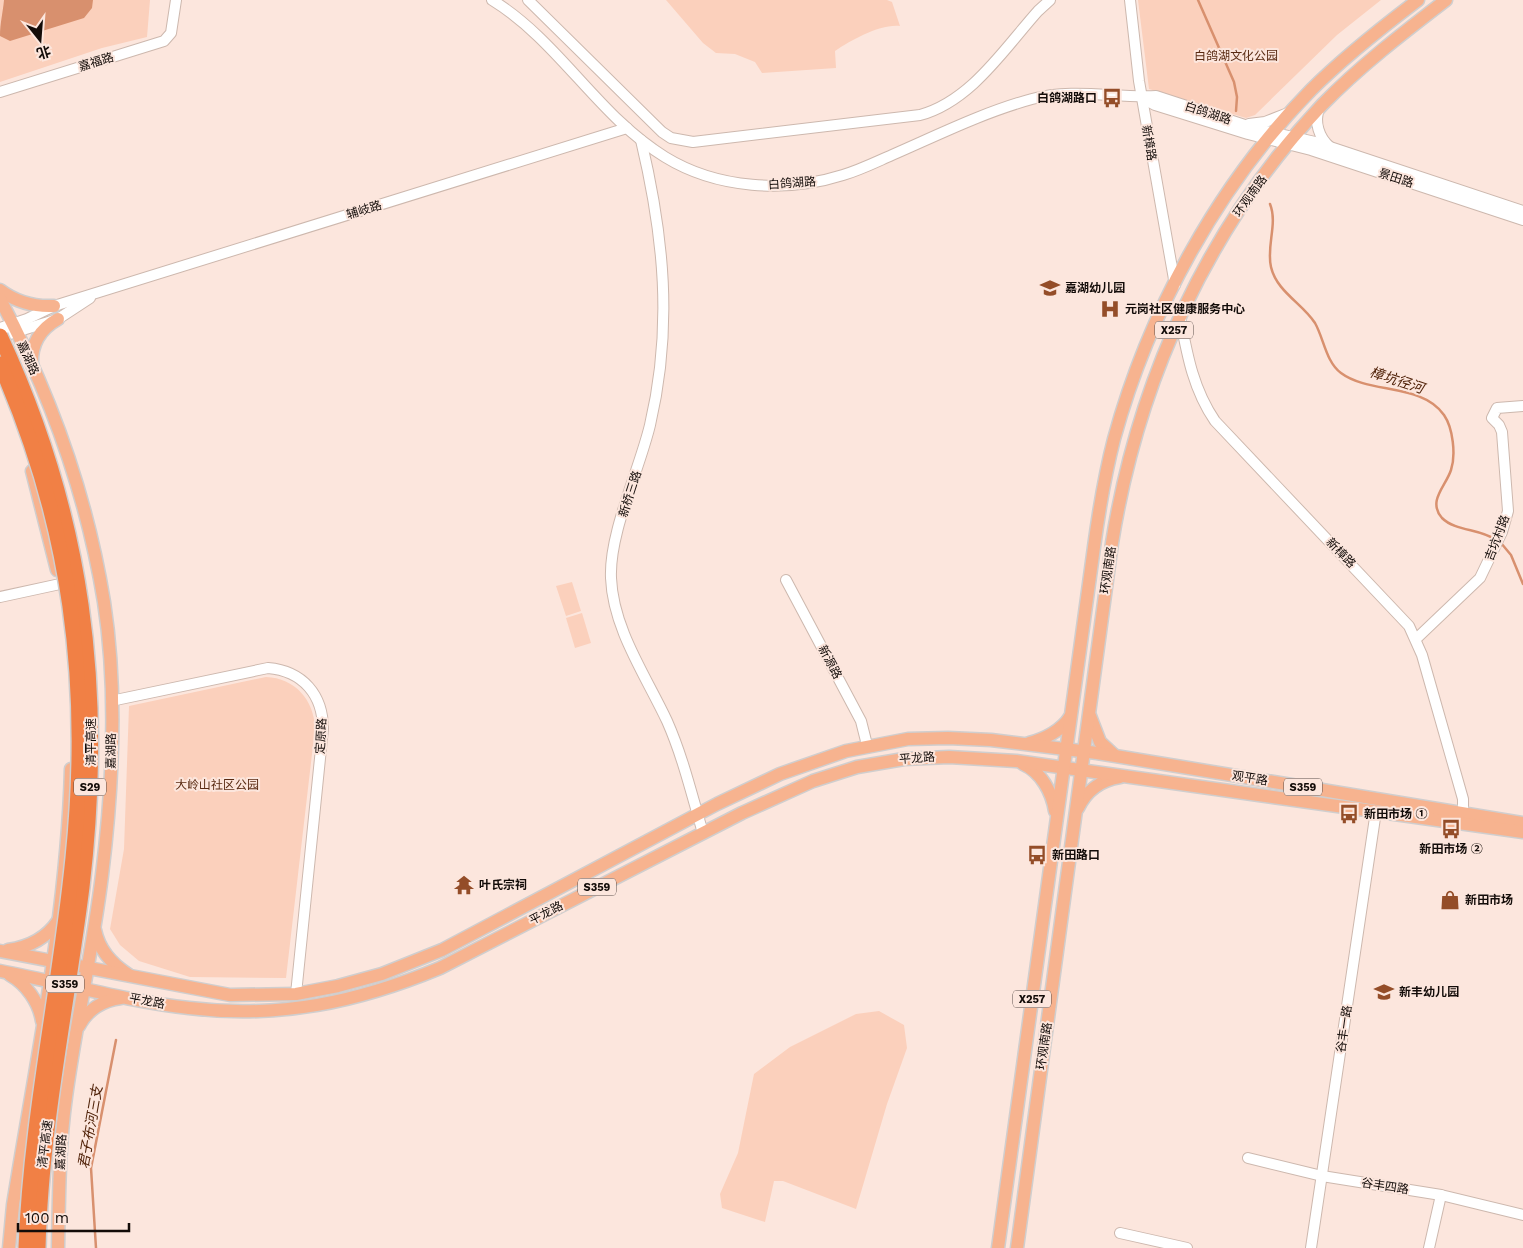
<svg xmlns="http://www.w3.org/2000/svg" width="1523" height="1248" font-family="'Work Sans','Noto Sans SC',sans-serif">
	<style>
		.green { fill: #fbd0bc }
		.water { fill: #d8906e }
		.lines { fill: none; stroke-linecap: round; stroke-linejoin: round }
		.stream { stroke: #d8906e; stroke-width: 2.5 }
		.minor-casing { stroke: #cdb8ae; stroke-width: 12 }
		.major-casing { stroke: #d0cece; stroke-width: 15 }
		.minor { stroke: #fff; stroke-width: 10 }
		.major { stroke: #f7b38f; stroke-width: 12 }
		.highway-bridge-casing { stroke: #d0cece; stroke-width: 18; stroke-linecap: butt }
		.highway-bridge { stroke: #f18045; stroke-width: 15 }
		.labels { text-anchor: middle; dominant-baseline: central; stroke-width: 4; stroke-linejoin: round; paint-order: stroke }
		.shield { fill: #fce6dd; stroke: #594d49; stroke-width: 1 }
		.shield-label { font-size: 11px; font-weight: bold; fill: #130c09 }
		.park-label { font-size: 12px; fill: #592a12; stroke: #fce6dd }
		.street-label { font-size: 12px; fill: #130c09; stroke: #fce6dd }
		.poi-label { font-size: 12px; font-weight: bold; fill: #130c09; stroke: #fce6dd; text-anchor: start }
		.water-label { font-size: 14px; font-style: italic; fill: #53250c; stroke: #fce6dd }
	</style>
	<rect width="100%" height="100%" fill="#fce6dd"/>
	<g class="green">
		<polygon points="0,0 150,0 147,37 102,48 0,82"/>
		<path d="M666 0H887L892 2 900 26C879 24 852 40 835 51L836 68 762 73 755 62 735 54 716 53 703 43Z"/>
		<polygon points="1138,0 1381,0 1337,35 1255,115 1246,118 1149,89"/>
		<polygon points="572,582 581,611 566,616 556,586"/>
		<polygon points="582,613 591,643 575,648 566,618"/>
		<path d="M266 677C295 678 314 700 315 728L286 978 190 977 139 961 120 945 110 929 124 849 129 706Z"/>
		<polygon points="879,1011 904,1025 907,1048 887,1104 856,1209 783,1181 774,1181 765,1222 722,1208 720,1194 738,1153 754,1074 790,1047 856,1014"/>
	</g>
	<path class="water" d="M4 0H93L92 8 84 18 10 41 0 36C0 23 3 12 4 0Z"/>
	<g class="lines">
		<g class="stream">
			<polyline points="1198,0 1234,82 1237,97 1236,111"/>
			<path d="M1270 204C1278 224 1266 246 1271 267 1277 292 1302 303 1315 323 1324 339 1326 362 1341 373 1369 394 1422 383 1444 415 1453 428 1456 455 1451 470 1446 486 1427 501 1442 518 1455 531 1480 529 1494 539"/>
			<polyline points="1501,543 1511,555 1523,584"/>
			<polyline points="96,1248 91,1168 116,1040"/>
		</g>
		<defs>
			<g id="minor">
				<path d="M492 0C559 41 598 116 665 157 717 189 786 193 843 175 860 170 876 162 892 155 938 135 984 112 1032 99 1073 88 1114 98 1156 96L1257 129 1315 142 1523 211"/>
				<path d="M528 0 662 132 671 138 693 142 920 115C971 101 1004 49 1038 11L1050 0"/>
				<polyline points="1130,0 1139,81 1175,285"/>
				<polyline points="0,92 164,41 171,33 176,0"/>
				<polyline points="1142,98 1155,105 1248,134 1311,150 1523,220"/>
				<path d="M1319 109C1314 122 1319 138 1330 147"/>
				<polyline points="1249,124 1265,122 1288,113"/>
				<path d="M641 140C664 237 673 327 650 425 639 471 609 533 611 578 613 629 646 676 667 721 683 757 692 796 703 833"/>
				<path d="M1180 317C1187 354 1193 389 1215 421L1409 626 1422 655 1463 799V813"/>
				<polyline points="0,328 27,319 54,306 627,128"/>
				<polyline points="0,337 58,319 90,298"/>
				<polyline points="786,580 861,721 867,745"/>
				<polyline points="0,597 60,584"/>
				<polyline points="1416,639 1480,578 1502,532 1508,511 1502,432 1499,425 1492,418 1497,408 1523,406"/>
				<path d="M111 701 268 668C303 671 323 695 323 729L296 994"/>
				<polyline points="1248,1158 1322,1176 1441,1195 1523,1215"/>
				<polyline points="1120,1233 1187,1248"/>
				<polyline points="1311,1248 1376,811"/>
				<polyline points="1429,1248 1441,1195"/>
			</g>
			<g id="major">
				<path d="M0 290C16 302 34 307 54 306"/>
				<path d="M0 299C50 393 87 497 104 602 118 692 113 786 102 875 93 949 76 1023 66 1097 59 1147 59 1198 58 1248"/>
				<path d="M32 364C31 344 40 329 58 319"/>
				<polyline points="32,471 57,570"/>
				<polyline points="1090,716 1100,742 1114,755"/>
				<path d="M1029 743C1045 739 1062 730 1070 717"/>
				<path d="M1023 764C1041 772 1052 792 1055 811"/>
				<path d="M1078 808C1086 791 1101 780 1120 777"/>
				<path d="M95 930C99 950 113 965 129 975"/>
				<path d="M8 950C29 947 46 939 58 921"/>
				<polyline points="0,951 230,995 296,994 338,986 382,974 442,950 717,804 780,774 846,751 908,739 948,738 991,740 1097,753 1523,823"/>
				<path d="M0 971C63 983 126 1001 189 1008 279 1019 358 1002 440 968L742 813 813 781 857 767 904 759 949 757 1016 761 1523 832"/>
				<path d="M10 975C26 984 39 1002 42 1021"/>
				<path d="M79 1026C87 1010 103 1000 121 998"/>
				<path d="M9 1248 13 1205C36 1061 67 915 71 769"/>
				<path d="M998 1248 1094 547C1099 510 1105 474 1114 439 1149 311 1218 185 1311 90 1344 57 1381 28 1418 0"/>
				<path d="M1017 1248 1112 543C1138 380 1208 226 1322 105 1360 66 1403 33 1446 0"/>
			</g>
		</defs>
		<use href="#minor" class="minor-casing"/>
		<use href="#major" class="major-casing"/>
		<use href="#minor" class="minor"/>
		<use href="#major" class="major"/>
		<defs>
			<g id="highway-bridge">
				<path d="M0 336C84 517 105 690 82 887 67 1007 41 1126 38 1248"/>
				<path d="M0 364C71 525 91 683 73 858 60 989 31 1116 26 1248"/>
			</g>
		</defs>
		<use href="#highway-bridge" class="highway-bridge-casing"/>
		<use href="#highway-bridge" class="highway-bridge"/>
	</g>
	<defs>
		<symbol id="bus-bare" viewBox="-9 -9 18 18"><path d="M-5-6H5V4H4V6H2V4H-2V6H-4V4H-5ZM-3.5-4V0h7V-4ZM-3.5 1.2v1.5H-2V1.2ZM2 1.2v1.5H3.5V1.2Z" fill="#944d28" stroke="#fce6dd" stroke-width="2.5" paint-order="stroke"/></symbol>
		<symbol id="school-bare" viewBox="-9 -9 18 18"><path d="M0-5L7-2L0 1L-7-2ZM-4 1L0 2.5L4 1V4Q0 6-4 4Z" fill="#944d28" stroke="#fce6dd" stroke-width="2.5" paint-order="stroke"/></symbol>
		<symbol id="hospital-bare" viewBox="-9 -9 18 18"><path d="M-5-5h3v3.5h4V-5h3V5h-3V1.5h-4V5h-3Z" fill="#944d28" stroke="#fce6dd" stroke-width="2.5" paint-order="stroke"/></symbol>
		<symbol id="temple-bare" viewBox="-9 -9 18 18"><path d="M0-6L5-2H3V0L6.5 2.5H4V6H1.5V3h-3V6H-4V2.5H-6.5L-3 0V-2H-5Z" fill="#944d28" stroke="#fce6dd" stroke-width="2.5" paint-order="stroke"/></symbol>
		<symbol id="shop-bare" viewBox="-9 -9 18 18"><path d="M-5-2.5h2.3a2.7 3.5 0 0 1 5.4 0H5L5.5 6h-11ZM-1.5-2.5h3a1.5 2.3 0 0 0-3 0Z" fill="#944d28" stroke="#fce6dd" stroke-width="2.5" paint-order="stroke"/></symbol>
	</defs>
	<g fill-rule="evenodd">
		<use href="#bus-bare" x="1098" y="84" width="28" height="28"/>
		<use href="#school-bare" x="1036" y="274" width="28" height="28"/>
		<use href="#hospital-bare" x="1096" y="295" width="28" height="28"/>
		<use href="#bus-bare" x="1335" y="800" width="28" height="28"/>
		<use href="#bus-bare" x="1437" y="815" width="28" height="28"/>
		<use href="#bus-bare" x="1023" y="841" width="28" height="28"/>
		<use href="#temple-bare" x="450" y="871" width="28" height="28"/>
		<use href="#shop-bare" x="1436" y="886" width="28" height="28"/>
		<use href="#school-bare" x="1370" y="978" width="28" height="28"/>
	</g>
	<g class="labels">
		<g class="shield">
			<rect x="1155" y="321.5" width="38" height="17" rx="4"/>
			<rect x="74" y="778.5" width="32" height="17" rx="4"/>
			<rect x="1284" y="778.5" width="38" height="17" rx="4"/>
			<rect x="578" y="878.5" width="38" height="17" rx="4"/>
			<rect x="46" y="975.5" width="38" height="17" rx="4"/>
			<rect x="1013" y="990.5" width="38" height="17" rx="4"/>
		</g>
		<g class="shield-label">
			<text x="1174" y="330">X257</text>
			<text x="90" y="787">S29</text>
			<text x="1303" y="787">S359</text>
			<text x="597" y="887">S359</text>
			<text x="65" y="984">S359</text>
			<text x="1032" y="999">X257</text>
		</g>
		<g class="park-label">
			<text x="1236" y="56">白鸽湖文化公园</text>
			<text x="217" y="785">大岭山社区公园</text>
		</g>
		<g class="street-label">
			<text transform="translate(96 62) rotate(-17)">嘉福路</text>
			<text transform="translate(1208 113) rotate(18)">白鸽湖路</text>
			<text transform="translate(1149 143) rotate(80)">新樟路</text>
			<text transform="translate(1396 178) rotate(18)">景田路</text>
			<text transform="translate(792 183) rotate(-4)">白鸽湖路</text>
			<text transform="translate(1250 196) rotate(-54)">环观南路</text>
			<text transform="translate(364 210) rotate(-17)">辅岐路</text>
			<text transform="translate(28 358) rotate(66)">嘉湖路</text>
			<text transform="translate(630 494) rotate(-72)">新桥三路</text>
			<text transform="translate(1497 538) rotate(-69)">吉坑村路</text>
			<text transform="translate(1341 553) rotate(46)">新樟路</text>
			<text transform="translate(1108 570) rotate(-82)">环观南路</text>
			<text transform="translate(830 662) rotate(62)">新源路</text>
			<text transform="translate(321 736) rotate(-87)">定原路</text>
			<text transform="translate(91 742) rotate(-90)">清平高速</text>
			<text transform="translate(111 751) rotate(-89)">嘉湖路</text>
			<text transform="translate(917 758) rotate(-4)">平龙路</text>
			<text transform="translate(1250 778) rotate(9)">观平路</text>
			<text transform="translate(546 913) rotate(-27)">平龙路</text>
			<text transform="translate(147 1001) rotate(11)">平龙路</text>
			<text transform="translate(1344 1029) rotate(-82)">谷丰一路</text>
			<text transform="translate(1044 1046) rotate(-82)">环观南路</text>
			<text transform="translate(45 1144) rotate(-83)">清平高速</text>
			<text transform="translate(61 1152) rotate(-87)">嘉湖路</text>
			<text transform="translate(1385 1186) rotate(9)">谷丰四路</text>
		</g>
		<g class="poi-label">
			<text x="1097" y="98" text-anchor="end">白鸽湖路口</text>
			<text x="1065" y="288">嘉湖幼儿园</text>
			<text x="1125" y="309">元岗社区健康服务中心</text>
			<text x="1364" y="814">新田市场 ①</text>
			<text x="1451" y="849" text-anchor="middle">新田市场 ②</text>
			<text x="1052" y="855">新田路口</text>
			<text x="479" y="885">叶氏宗祠</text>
			<text x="1465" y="900">新田市场</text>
			<text x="1399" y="992">新丰幼儿园</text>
		</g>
		<g class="water-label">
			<text transform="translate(1397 380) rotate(18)">樟坑径河</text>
			<text transform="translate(90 1127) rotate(-80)">君子布河三支</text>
		</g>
	</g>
	<g transform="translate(40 40) rotate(163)" stroke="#fce6dd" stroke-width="4" paint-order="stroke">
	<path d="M0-4L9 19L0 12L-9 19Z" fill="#130c09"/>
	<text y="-8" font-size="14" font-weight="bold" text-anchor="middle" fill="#130c09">北</text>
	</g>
	<path d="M18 1223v8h111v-8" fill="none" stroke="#130c09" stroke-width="2.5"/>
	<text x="25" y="1223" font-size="15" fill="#130c09" stroke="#fce6dd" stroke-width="4" paint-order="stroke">100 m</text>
</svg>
